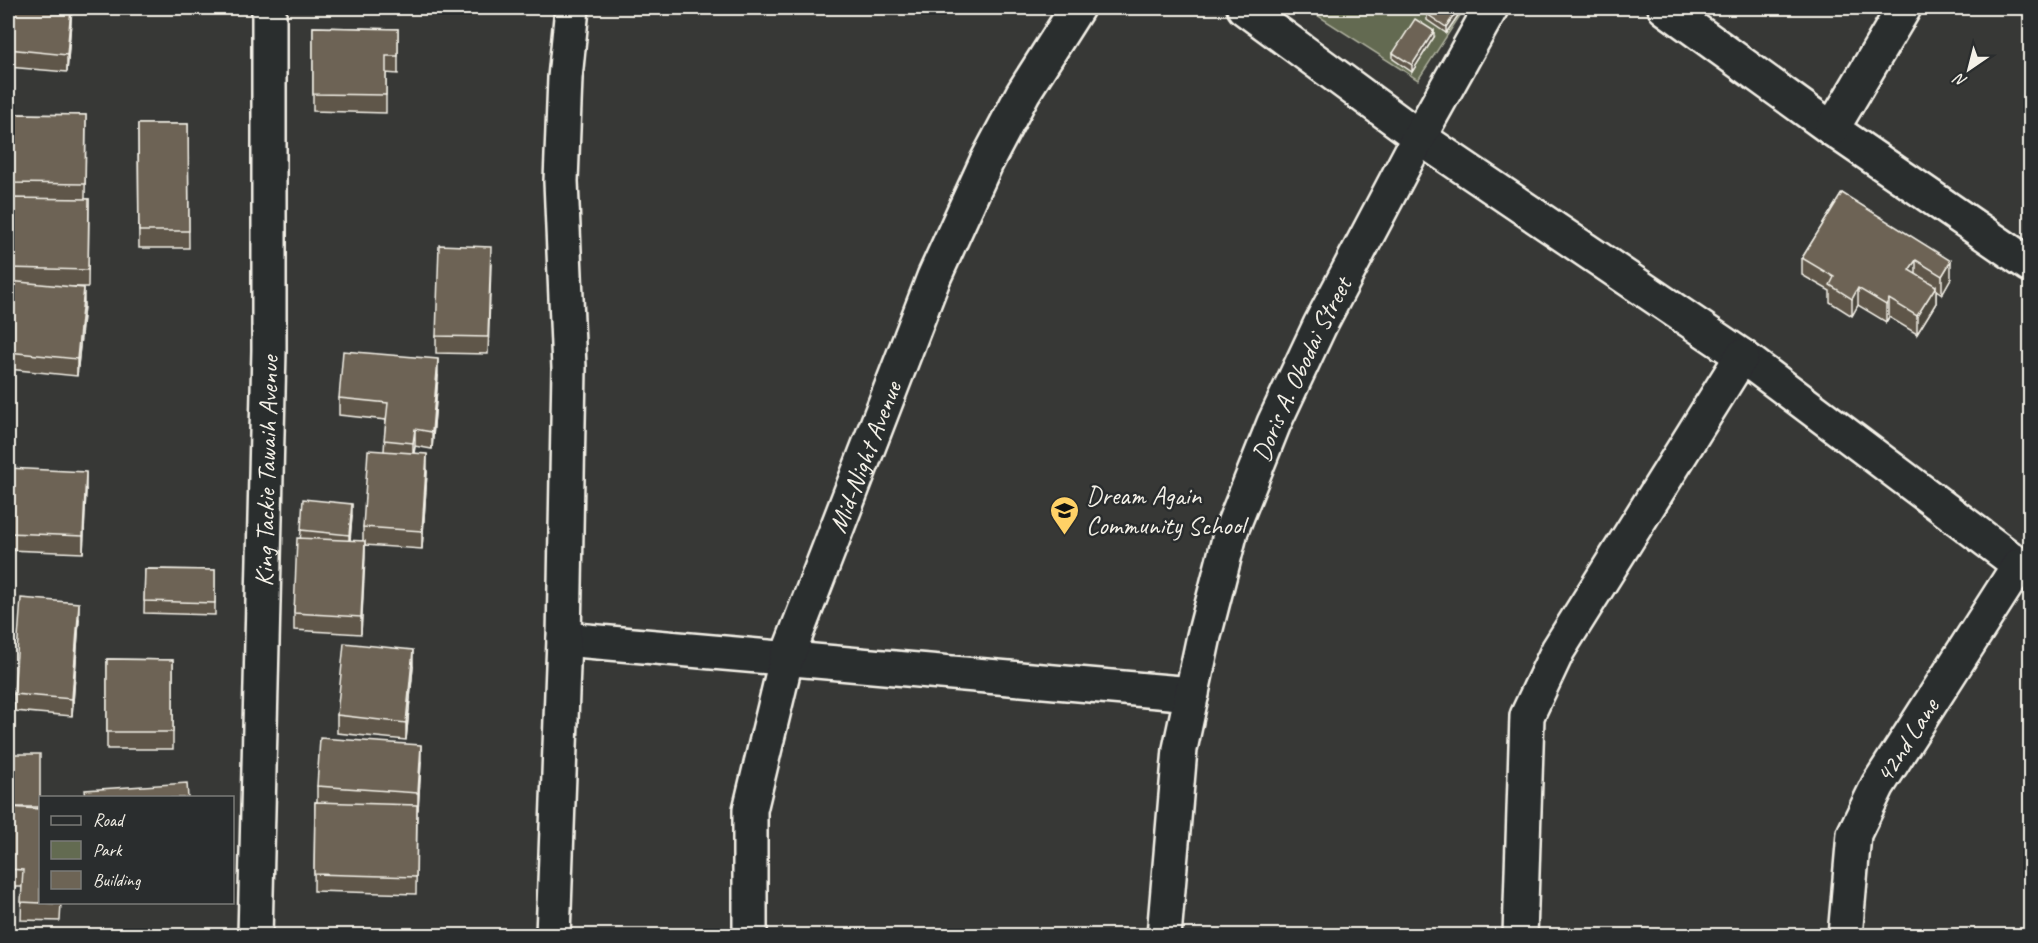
<svg xmlns="http://www.w3.org/2000/svg" width="2038" height="943" font-family="Caveat,sans-serif">
	<style>
		.green { fill: #636b51; stroke: #acae9c; stroke-width: 1.5 }
		.lines { fill: none; stroke-linecap: round; stroke-linejoin: round }
		.street-casing { stroke: #f4f1e8; stroke-width: 38 }
		.secondary-casing { stroke: #f4f1e8; stroke-width: 38 }
		.street { stroke: #2a2d2e; stroke-width: 33 }
		.secondary { stroke: #2a2d2e; stroke-width: 33 }
		.wall { fill: #5e5649; stroke: #f4f1e8; stroke-width: 1.5 }
		.shaded-wall { fill: #4c463c; stroke: #f4f1e8; stroke-width: 1.5 }
		.building { fill: #6d6455; stroke: #f4f1e8; stroke-width: 1.5 }
		.labels { text-anchor: middle; dominant-baseline: central; stroke-width: 5; stroke-linejoin: round; paint-order: stroke }
		.street-label { font-size: 26px; fill: #f4f1e8; stroke: #2a2d2e }
		.poi-label { font-size: 26px; fill: #f4f1e8; stroke: #2a2d2e; text-anchor: start }
	</style>
	<rect width="100%" height="100%" fill="#373836"/>
	<filter id="ink" filterUnits="userSpaceOnUse"><feTurbulence type="fractalNoise" baseFrequency=".0167" numOctaves="2"/><feDisplacementMap in="SourceGraphic" scale="12" xChannelSelector="R" yChannelSelector="G"/><feConvolveMatrix kernelMatrix="1 2 1 2 8 2 1 2 1" color-interpolation-filters="sRGB"/></filter>
	<g filter="url(#ink)">
		<polygon class="green" points="1306,8 1465,8 1418,80"/>
		<g class="lines">
			<defs>
				<g id="street">
					<polyline points="1244,8 1419,137 1742,356 2030,573"/>
					<polyline points="1665,8 1832,129 2030,265"/>
					<polyline points="1832,129 1904,8"/>
					<polyline points="564,639 1192,694"/>
					<polyline points="553,936 564,639 569,368 561,181 565,78 572,8"/>
					<path id="s1" d="M750 936V810L786 660 934 277 986 163 1023 93 1077 8"/>
					<polyline points="1520,936 1527,716 1558,650 1742,356"/>
					<path id="s2" d="M1845 936 1854 834 1878 785 2019 565"/>
				</g>
				<g id="secondary">
					<path id="s3" d="M255 936 269 350V8"/>
					<path id="s4" d="M1164 936 1180 749 1204 636 1231 531 1274 423 1320 325 1419 137 1491 8"/>
				</g>
			</defs>
			<use href="#street" class="street-casing"/>
			<use href="#secondary" class="secondary-casing"/>
			<use href="#street" class="street"/>
			<use href="#secondary" class="secondary"/>
		</g>
		<g class="wall">
			<polygon points="8,8 72,8 67,72 8,67"/>
			<polygon points="1431,8 1463,8 1446,33 1427,20 1427,14"/>
			<polygon points="313,27 398,29 398,74 386,73 386,113 313,111"/>
			<polygon points="1434,37 1412,72 1393,59 1393,53"/>
			<polygon points="10,114 86,115 85,199 89,199 88,287 71,287 84,305 77,376 8,369 8,198 9,198"/>
			<polygon points="138,124 188,124 189,248 139,248"/>
			<polygon points="1842,193 1951,278 1942,294 1936,290 1936,303 1917,334 1889,317 1886,322 1858,305 1852,316 1830,302 1830,291 1802,275 1802,258"/>
			<polygon points="491,265 488,354 436,353 436,336"/>
			<polygon points="438,376 432,449 415,446 414,453 427,472 422,549 365,545 361,634 294,630 294,613 301,530 352,516 350,541 363,541 363,527 384,451 386,420 339,415 339,398"/>
			<polygon points="8,468 86,489 83,553 8,550"/>
			<polygon points="145,569 215,570 215,615 144,613"/>
			<polygon points="79,620 72,716 14,711 14,694"/>
			<polygon points="107,659 173,660 173,749 107,749"/>
			<polygon points="413,667 406,740 337,733 337,715"/>
			<polygon points="8,754 41,798 40,903 61,903 60,921 21,920 22,887 8,887"/>
			<polygon points="421,762 418,810 417,810 416,894 314,891 315,802 317,802 317,786"/>
		</g>
		<g class="shaded-wall">
			<polygon points="71,8 72,8 67,72 67,55"/>
			<polygon points="1459,8 1463,8 1446,33 1446,27"/>
			<polygon points="1434,31 1434,37 1412,72 1412,65"/>
			<polygon points="1916,260 1916,277 1909,270"/>
			<polygon points="1951,261 1951,278 1942,294 1942,276"/>
			<polygon points="1936,286 1936,303 1917,334 1917,316"/>
			<polygon points="84,288 84,305 77,376 77,359"/>
			<polygon points="1858,288 1858,305 1852,316 1852,299"/>
			<polygon points="1889,299 1889,317 1886,322 1886,305"/>
			<polygon points="438,359 438,376 432,449 432,432"/>
			<polygon points="415,429 415,446 413,460 413,443"/>
			<polygon points="427,454 427,472 422,549 422,531"/>
			<polygon points="86,472 86,489 83,553 83,536"/>
			<polygon points="352,504 352,516 349,547 349,535"/>
			<polygon points="365,541 365,558 361,634 361,617"/>
			<polygon points="79,603 79,620 72,716 72,699"/>
			<polygon points="413,650 413,667 406,740 406,723"/>
			<polygon points="421,745 421,762 418,810 418,793"/>
		</g>
		<g class="building">
			<polygon points="8,8 71,8 67,55 8,49"/>
			<polygon points="1431,8 1459,8 1446,27 1427,14"/>
			<polygon points="1415,19 1434,31 1412,65 1393,53"/>
			<polygon points="313,27 398,29 398,56 386,56 386,95 313,94"/>
			<polygon points="10,114 86,115 85,184 9,183"/>
			<polygon points="138,124 188,124 189,231 139,231"/>
			<polygon points="1842,193 1951,261 1942,276 1916,260 1909,270 1936,286 1917,316 1889,299 1886,305 1858,288 1852,299 1830,285 1834,277 1802,258"/>
			<polygon points="8,198 89,199 88,270 8,268"/>
			<polygon points="439,245 491,247 488,337 436,336"/>
			<polygon points="8,281 84,288 77,359 8,352"/>
			<polygon points="343,351 438,359 432,432 415,429 413,443 384,440 388,403 339,398"/>
			<polygon points="368,450 427,454 422,531 363,527"/>
			<polygon points="8,468 86,472 83,536 8,533"/>
			<polygon points="303,499 352,504 349,535 301,530"/>
			<polygon points="297,538 365,541 361,617 294,613"/>
			<polygon points="145,569 215,570 215,603 144,601"/>
			<polygon points="21,598 79,603 72,699 14,694"/>
			<polygon points="344,643 413,650 406,723 337,715"/>
			<polygon points="107,659 173,660 173,732 107,732"/>
			<polygon points="320,738 421,745 418,793 317,786"/>
			<rect x="8" y="754" width="32" height="53"/>
			<polygon points="187,783 188,798 86,798 85,790"/>
			<polygon points="315,802 417,805 416,877 314,874"/>
			<polygon points="8,807 40,809 40,903 60,903 60,904 21,902 23,870 8,869"/>
			<polygon points="362,933 397,936 362,936"/>
		</g>
	</g>
	<defs>
		<symbol id="school-pin" viewBox="-11 -11 22 30"><path d="M0 17L-7.5 6A9.5 9.5 0 1 1 7.5 6Z" fill="#ffd166" stroke="#2a2d2e"/><path d="M0-5L7-2L0 1L-7-2ZM-4 1L0 2.5L4 1V4Q0 6-4 4Z" fill="#111"/></symbol>
	</defs>
	<g fill-rule="evenodd">
		<use href="#school-pin" x="1048" y="494" width="33" height="45"/>
	</g>
	<g class="labels">
		<g class="street-label">
			<text stroke="none"><textPath href="#s4" startOffset="588">Doris A. Obodai Street</textPath></text>
			<text stroke="none"><textPath href="#s1" startOffset="498">Mid-Night Avenue</textPath></text>
			<text stroke="none"><textPath href="#s3" startOffset="465">King Tackie Tawaih Avenue</textPath></text>
			<text stroke="none"><textPath href="#s2" startOffset="210">42nd Lane</textPath></text>
		</g>
		<g class="poi-label">
			<text x="1086" y="495">Dream Again<tspan x="1086" dy="30">Community School</tspan></text>
		</g>
	</g>
	<rect width="2038" height="943" fill="none" stroke="#2a2d2e" stroke-width="30"/>
	<rect x="15" y="15" width="2008" height="913" fill="none" stroke="#f4f1e8" stroke-width="2" filter="url(#ink)"/>
	<rect x="39" y="796" width="195" height="108" fill="#2a2d2e" stroke="#7b7b78" stroke-width="1.5"/>
	<rect x="51" y="816" width="30" height="9" fill="#2a2d2e" stroke="#7b7b78" stroke-width="1.5"/>
	<text x="93" y="826" font-size="18" fill="#f4f1e8">Road</text>
	<rect x="51" y="841" width="30" height="18" fill="#636b51" stroke="#7b7b78" stroke-width="1.5"/>
	<text x="93" y="856" font-size="18" fill="#f4f1e8">Park</text>
	<rect x="51" y="871" width="30" height="18" fill="#6d6455" stroke="#7b7b78" stroke-width="1.5"/>
	<text x="93" y="886" font-size="18" fill="#f4f1e8">Building</text>
	<g transform="translate(1969 69) rotate(215)" stroke="#2a2d2e" stroke-width="4.5" paint-order="stroke">
	<path d="M0-4.5L10 22L0 15L-10 22Z" fill="#f4f1e8"/>
	<text y="-9" font-size="16" font-weight="bold" text-anchor="middle" fill="#f4f1e8">N</text>
	</g>
</svg>
